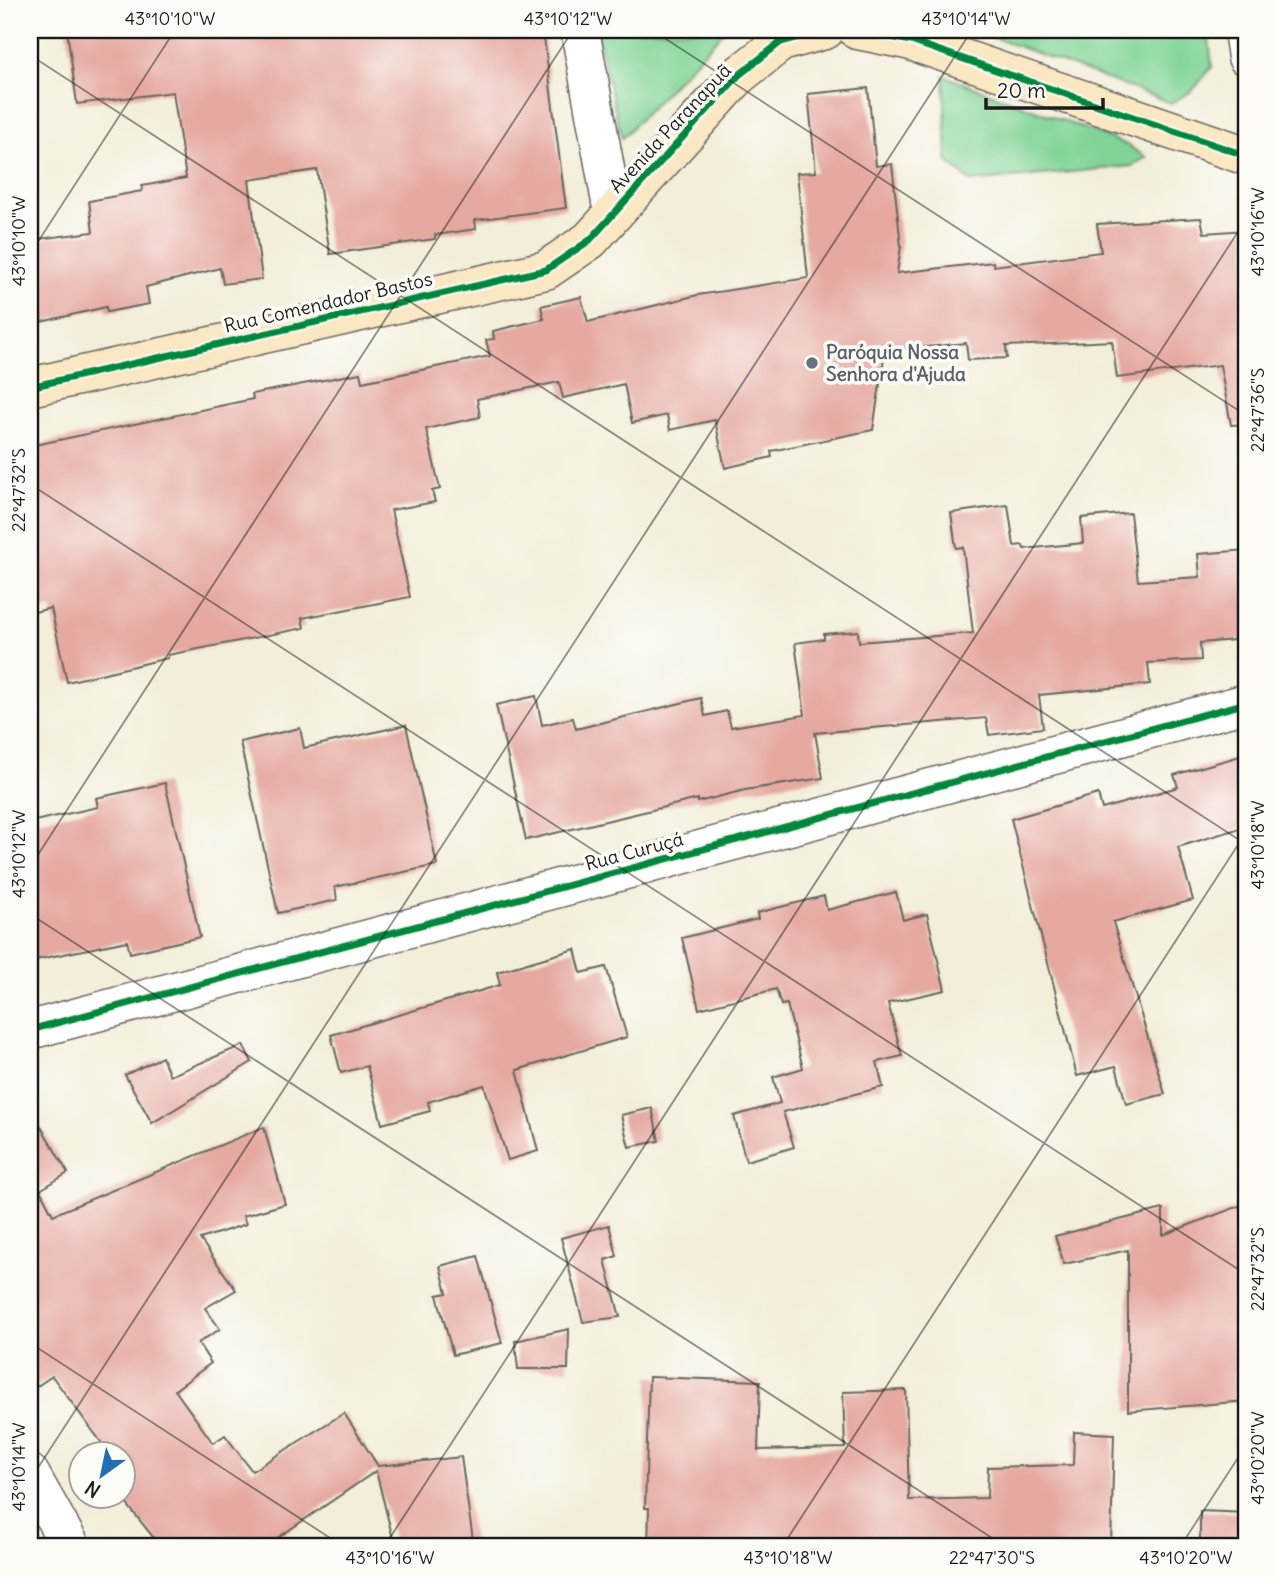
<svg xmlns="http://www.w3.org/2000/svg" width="1277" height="1577" font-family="Delius,sans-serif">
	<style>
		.green { fill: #80d496; stroke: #4e7859; stroke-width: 2 }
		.building { fill: #e5a9a1 }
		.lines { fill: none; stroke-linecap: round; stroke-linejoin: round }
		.street-casing { stroke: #67665e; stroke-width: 41 }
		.secondary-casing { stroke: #67665e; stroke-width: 41 }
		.street { stroke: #fff; stroke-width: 38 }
		.secondary { stroke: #fae7c3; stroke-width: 38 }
		.cycleway-casing { stroke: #fdfcf7; stroke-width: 11 }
		.cycleway { stroke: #00873e; stroke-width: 7 }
		.ticks { fill: none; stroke: #1c1c1c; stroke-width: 2; stroke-opacity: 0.45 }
		.worship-dot { fill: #6b7280; stroke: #fdfcf7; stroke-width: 2.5 }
		.labels { text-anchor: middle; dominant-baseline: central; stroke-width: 7; stroke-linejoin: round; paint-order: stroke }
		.street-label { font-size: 19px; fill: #1c1c1c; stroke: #fdfcf7 }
		.worship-label { font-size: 19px; font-weight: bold; fill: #5b616d; stroke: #fdfcf7; text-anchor: start }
		.neatline { fill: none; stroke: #1c1c1c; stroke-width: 2.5 }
		.ticks-label { font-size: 18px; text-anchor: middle; fill: #1c1c1c }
	</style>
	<rect width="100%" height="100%" fill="#fdfcf7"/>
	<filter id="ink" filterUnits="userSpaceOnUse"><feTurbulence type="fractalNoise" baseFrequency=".0143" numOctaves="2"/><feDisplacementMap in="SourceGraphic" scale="14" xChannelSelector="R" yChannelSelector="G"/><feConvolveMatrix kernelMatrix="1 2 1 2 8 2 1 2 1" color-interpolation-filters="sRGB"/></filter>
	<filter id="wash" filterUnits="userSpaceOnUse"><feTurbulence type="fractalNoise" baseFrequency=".00686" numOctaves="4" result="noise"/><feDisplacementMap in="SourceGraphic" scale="28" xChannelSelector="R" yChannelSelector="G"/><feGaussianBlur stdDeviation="1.57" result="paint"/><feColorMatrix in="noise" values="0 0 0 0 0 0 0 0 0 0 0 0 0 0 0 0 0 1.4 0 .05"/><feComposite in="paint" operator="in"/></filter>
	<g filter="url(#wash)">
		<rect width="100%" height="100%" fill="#f2eed9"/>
		<g class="green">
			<polygon points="596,30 725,30 622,138"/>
			<polygon points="974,30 1208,30 1212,67 1192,91 1171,103"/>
			<polygon points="944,76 1125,144 1146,157 1132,166 971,182 947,161"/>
		</g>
		<g id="blocks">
			<g class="building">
				<polygon points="67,30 543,30 566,208 475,220 476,229 435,235 435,239 330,254 317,170 249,180 262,279 223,284 220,268 146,287 149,304 107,312 106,307 41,322 30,240 93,232 89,201 142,191 142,186 186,178 173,92 77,104"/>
				<polygon points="868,88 876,166 892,164 901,246 897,273 993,262 994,266 1101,252 1097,224 1201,218 1204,233 1247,230 1247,424 1231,425 1220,365 1117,378 1112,341 1006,346 1007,358 968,360 966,343 885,351 873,430 771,451 772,457 725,468 715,420 670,430 667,415 632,423 624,384 563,398 559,382 477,399 480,417 426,429 440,489 432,491 435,502 391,510 410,597 302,618 304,628 168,655 168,658 67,682 51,608 30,613 30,446 253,399 252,394 360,373 362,382 490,356 486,340 494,339 493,331 544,319 541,306 581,297 588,322 698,295 808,278 797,173 816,172 808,94"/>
				<polygon points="1008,505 1014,546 1023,545 1024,549 1083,543 1081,518 1130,513 1138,581 1200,577 1198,554 1247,550 1247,639 1200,643 1201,660 1148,663 1150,684 1039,695 1043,728 989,735 986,718 815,733 823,778 745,790 698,802 698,799 526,840 496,705 536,696 542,725 573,718 576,729 701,698 705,716 727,711 731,727 805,715 795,643 824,639 824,634 858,631 859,642 973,633 963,547 956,548 951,513"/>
				<polygon points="406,725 437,865 335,887 337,900 278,913 240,742 300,728 304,748"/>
				<polygon points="1247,754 1247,826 1178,847 1193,900 1113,922 1165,1094 1126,1104 1116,1066 1077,1076 1011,819 1098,794 1102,809 1178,787 1174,775"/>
				<polygon points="165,783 200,937 130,953 127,941 30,961 30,822 98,807 96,798"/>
				<polygon points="896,892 903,920 927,914 945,990 888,1003 902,1056 877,1062 883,1087 783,1112 794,1147 746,1161 734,1116 780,1103 773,1077 803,1068 787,1004 781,1005 776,989 699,1009 682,938 758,919 757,913 824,896 827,910"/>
				<polygon points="575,949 581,973 606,967 627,1037 517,1070 538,1151 508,1160 484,1085 428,1102 430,1111 382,1124 367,1066 341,1073 331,1035 500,985 497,972"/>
				<polygon points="243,1045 252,1062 152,1123 125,1075 162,1057 170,1076"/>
				<polygon points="30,1108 68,1173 40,1190 53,1215 264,1127 285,1204 243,1216 246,1224 200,1239 236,1290 205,1308 220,1329 198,1343 211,1363 175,1390 213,1443 225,1435 252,1471 344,1413 378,1466 461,1457 474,1547 395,1547 376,1471 276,1539 281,1547 161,1547 122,1498 122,1454 110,1454 52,1376 30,1391"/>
				<polygon points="652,1108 659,1141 629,1147 621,1115"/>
				<polygon points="1247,1203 1247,1401 1128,1411 1128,1250 1064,1264 1055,1236 1163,1209 1163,1235"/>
				<polygon points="609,1225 617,1256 605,1260 620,1317 583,1322 561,1238"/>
				<polygon points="478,1256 502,1343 453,1355 437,1295 447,1293 440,1266"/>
				<polygon points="569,1329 568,1369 518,1369 515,1341"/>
				<polygon points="649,1377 760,1381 758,1450 845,1448 843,1392 906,1390 909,1500 987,1498 988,1467 1073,1465 1074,1432 1114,1434 1111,1547 648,1547 649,1508 645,1508"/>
				<polygon points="1200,1511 1247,1513 1247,1547 1200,1547"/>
			</g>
		</g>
	</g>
	<g filter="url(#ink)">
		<use href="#blocks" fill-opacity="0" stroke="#67665e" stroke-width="2"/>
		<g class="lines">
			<defs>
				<g id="street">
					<polyline points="580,30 613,213"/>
					<polyline points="1243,30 1247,57"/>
					<polyline points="30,1030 1247,703"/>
					<polyline points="30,1474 71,1547"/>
				</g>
				<g id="secondary">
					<polyline points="857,30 911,41 1247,156"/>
					<polyline points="30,387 546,270 590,240 739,75 781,42 825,30"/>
				</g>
			</defs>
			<use href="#street" class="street-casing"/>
			<use href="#secondary" class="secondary-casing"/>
			<use href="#street" class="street"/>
			<use href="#secondary" class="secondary"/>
			<defs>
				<g id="cycleway">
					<polyline points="857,30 911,41 1247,156"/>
					<polyline points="30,387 546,270 590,240 739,75 781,42 825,30"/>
					<polyline points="30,1030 1247,703"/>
				</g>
			</defs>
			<use href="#cycleway" class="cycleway-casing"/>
			<use href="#cycleway" class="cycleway"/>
		</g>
	</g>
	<path class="ticks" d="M652 30 1247 416M30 55 1247 845M30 254 175 30M30 484 1247 1275M30 867 573 30M30 914 1006 1547M30 1343 344 1547M30 1480 972 30M384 1547 1247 218M782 1547 1247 831M1180 1547 1247 1444"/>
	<circle class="worship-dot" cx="812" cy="363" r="7"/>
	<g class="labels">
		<g class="street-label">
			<text transform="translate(670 128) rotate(-47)">Avenida Paranapuã</text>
			<text transform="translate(328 302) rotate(-13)">Rua Comendador Bastos</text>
			<text transform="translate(634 851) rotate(-15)">Rua Curuçá</text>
		</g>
		<g class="worship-label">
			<text x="826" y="352">Paróquia Nossa<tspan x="826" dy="22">Senhora d'Ajuda</tspan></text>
		</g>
	</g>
	<rect width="1277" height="1577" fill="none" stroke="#fdfcf7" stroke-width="77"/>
	<g transform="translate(102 1475) rotate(213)"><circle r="33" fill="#fdfcf7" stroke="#a3a29f" stroke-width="2"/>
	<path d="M0-5L12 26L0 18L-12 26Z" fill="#1f6fb2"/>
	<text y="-10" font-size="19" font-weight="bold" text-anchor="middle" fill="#1c1c1c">N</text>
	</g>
	<path d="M986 98v10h117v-10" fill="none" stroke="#1c1c1c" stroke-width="3.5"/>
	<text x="997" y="98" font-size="21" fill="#1c1c1c" stroke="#fdfcf7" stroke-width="5" paint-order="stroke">20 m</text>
	<rect x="38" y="38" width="1200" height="1500" class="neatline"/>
	<g class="ticks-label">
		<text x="170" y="25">43°10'10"W</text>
		<text x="568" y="25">43°10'12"W</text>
		<text x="966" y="25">43°10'14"W</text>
		<text transform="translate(1258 232) rotate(-90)" y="6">43°10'16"W</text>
		<text transform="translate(19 241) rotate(-90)" y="6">43°10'10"W</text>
		<text transform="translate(1258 410) rotate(-90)" y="6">22°47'36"S</text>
		<text transform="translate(19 490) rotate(-90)" y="6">22°47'32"S</text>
		<text transform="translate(1258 845) rotate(-90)" y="6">43°10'18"W</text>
		<text transform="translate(19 854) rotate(-90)" y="6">43°10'12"W</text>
		<text transform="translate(1258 1269) rotate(-90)" y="6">22°47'32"S</text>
		<text transform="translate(1258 1458) rotate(-90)" y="6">43°10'20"W</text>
		<text transform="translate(19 1467) rotate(-90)" y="6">43°10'14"W</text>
		<text x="390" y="1564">43°10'16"W</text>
		<text x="788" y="1564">43°10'18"W</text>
		<text x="992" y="1564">22°47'30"S</text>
		<text x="1186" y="1564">43°10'20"W</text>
	</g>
</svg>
